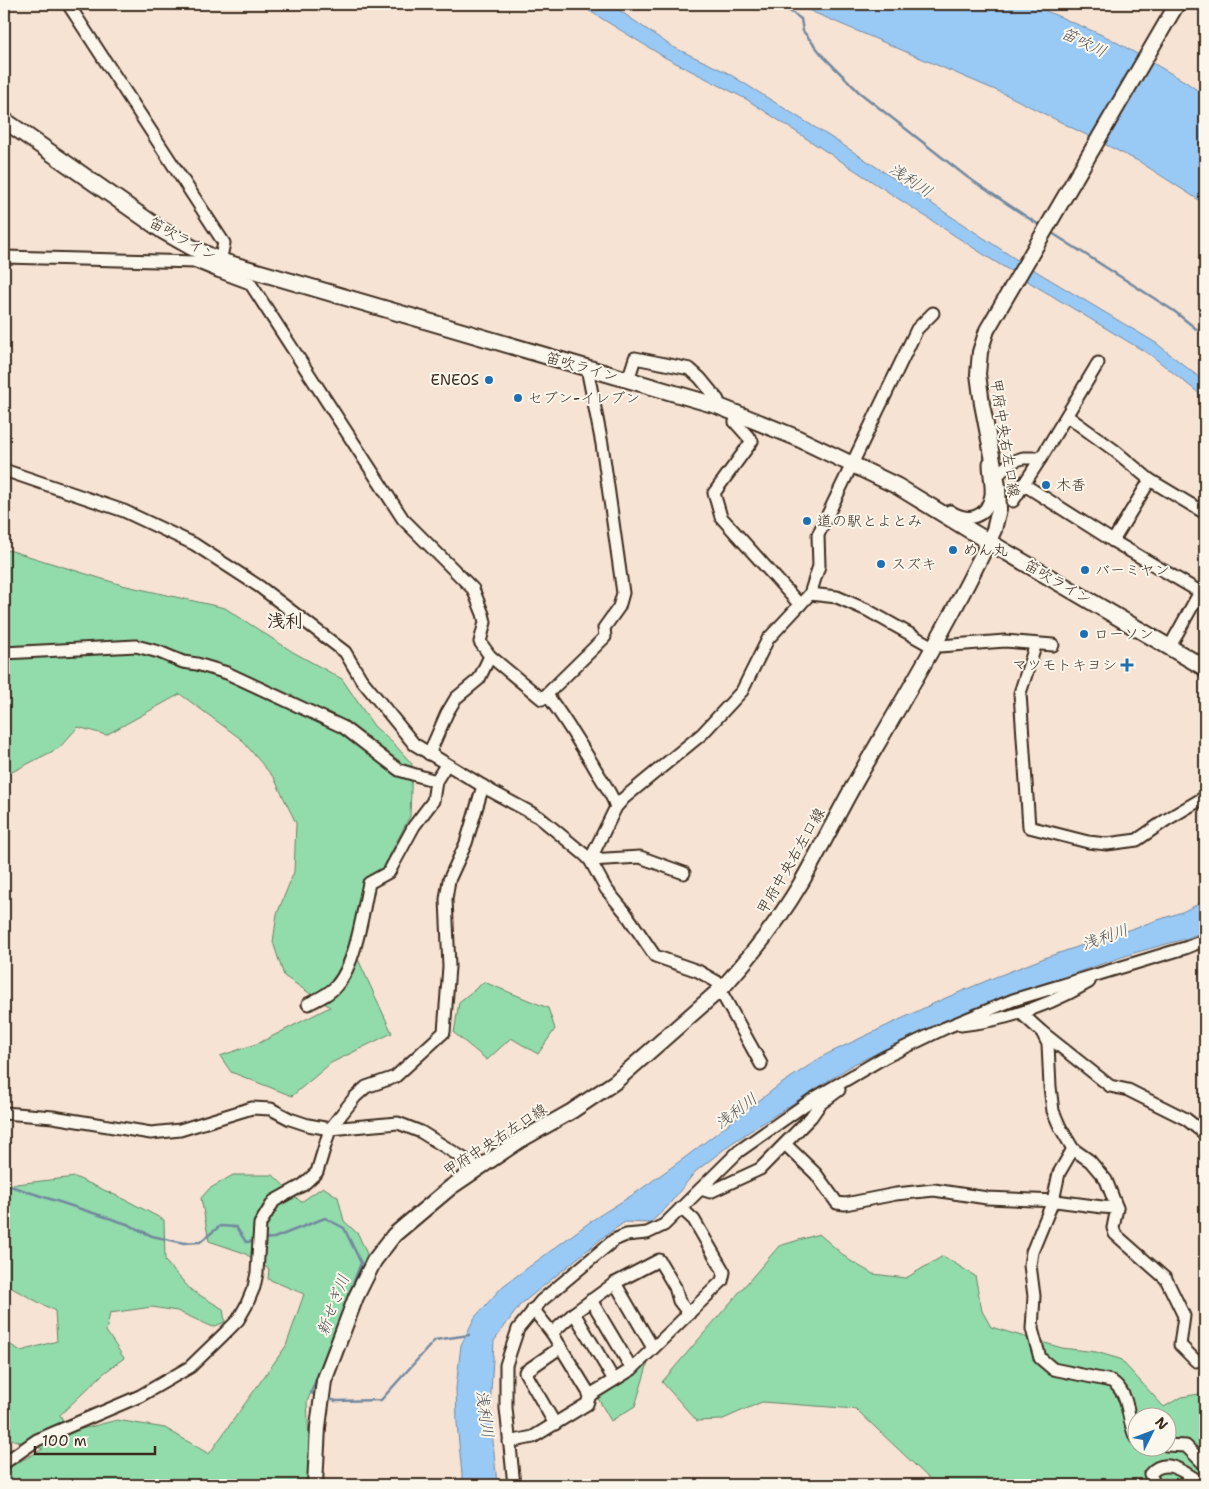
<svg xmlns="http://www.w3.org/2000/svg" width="1209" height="1489" font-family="'Shantell Sans','Klee One',sans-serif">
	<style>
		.green { fill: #92dbab; stroke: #668264; fill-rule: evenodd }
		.water { fill: #99c9f5; stroke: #73899f }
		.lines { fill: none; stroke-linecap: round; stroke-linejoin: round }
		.stream { stroke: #73899f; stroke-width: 2.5 }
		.minor-casing { stroke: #3b2a1e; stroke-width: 15 }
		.major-casing { stroke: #3b2a1e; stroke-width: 18 }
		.highway-casing { stroke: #3b2a1e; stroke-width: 19 }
		.minor { stroke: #fbf7ec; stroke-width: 11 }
		.major { stroke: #fbf7ec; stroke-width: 14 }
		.highway { stroke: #fbf7ec; stroke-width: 15 }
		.poi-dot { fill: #1f6fb2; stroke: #fbf7ec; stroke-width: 2 }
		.labels { text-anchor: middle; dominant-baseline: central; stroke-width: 4; stroke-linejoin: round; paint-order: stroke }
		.street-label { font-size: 15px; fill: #3b2a1e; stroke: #fbf7ec }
		.poi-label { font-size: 15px; fill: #3b2a1e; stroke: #fbf7ec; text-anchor: start }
		.water-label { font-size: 16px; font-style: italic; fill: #525254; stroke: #fbf7ec }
		.quarter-label { font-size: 18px; font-weight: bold; fill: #3b2a1e; stroke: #fbf7ec }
	</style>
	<rect width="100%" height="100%" fill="#f6e3d4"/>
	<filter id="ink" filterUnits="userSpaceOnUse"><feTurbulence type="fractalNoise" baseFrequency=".02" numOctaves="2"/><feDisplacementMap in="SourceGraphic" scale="10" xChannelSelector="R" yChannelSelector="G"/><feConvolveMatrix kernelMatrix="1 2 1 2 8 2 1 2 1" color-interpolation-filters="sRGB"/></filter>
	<g filter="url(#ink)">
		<g class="green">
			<polygon points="4,550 12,551 122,585 225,608 293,652 342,679 374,726 396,746 412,764 410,816 381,872 351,944 392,1033 331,1063 292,1096 231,1072 220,1056 259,1043 330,1007 284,976 273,942 277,914 294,872 296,823 274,778 241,739 180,694 106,735 78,727 59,748 6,775 4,774"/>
			<polygon points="484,982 548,1008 555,1029 538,1054 511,1038 487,1060 454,1033 459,1002"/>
			<polygon points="233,1175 273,1175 301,1202 323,1187 338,1197 344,1221 358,1234 367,1254 307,1402 309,1441 307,1485 4,1485 4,1470 43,1449 4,1437 4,1341 21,1351 57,1341 55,1311 4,1284 4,1183 8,1185 75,1177 126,1200 164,1220 165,1261 191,1290 223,1309 225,1322 213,1327 177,1311 152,1307 110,1313 106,1331 124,1358 104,1373 60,1415 70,1432 117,1420 165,1428 209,1454 286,1346 304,1294 268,1279 269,1269 244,1253 209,1241 201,1198 209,1189"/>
			<path d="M819 1234 849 1260 873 1274 906 1278 943 1256 975 1276 982 1311 991 1327 1062 1348 1096 1352 1120 1359 1164 1407 1181 1397 1205 1393V1485H936L856 1409 762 1402 721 1420 697 1421 662 1382 779 1246ZM1136 1416H1166V1446H1136Z"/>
			<polygon points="645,1361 648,1363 635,1406 611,1421 596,1395"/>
		</g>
		<g class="water">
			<polygon points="578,4 610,4 671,46 726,72 840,143 1014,258 1156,343 1205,382 1205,398 1152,356 989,258 746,99 666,58"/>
			<polygon points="794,4 1030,4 1109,38 1186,82 1205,96 1205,204 1140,162 1007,95"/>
			<polygon points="1205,901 1205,931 1188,938 1134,953 1002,998 944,1022 854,1064 732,1143 695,1172 667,1207 650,1223 625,1222 606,1235 520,1305 494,1341 490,1409 497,1485 463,1485 457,1423 456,1388 461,1345 475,1317 503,1286 594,1219 637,1192 687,1156 778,1086 825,1055 941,1000 993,978 1047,957 1182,912"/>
		</g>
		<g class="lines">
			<g class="stream">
				<polyline points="780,4 801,19 803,31 823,56 859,92 967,177 1042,227"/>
				<polyline points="1049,231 1174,311 1205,336"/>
				<polyline points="4,1184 127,1224 152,1236 184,1243 200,1242 220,1226 236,1227 246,1242 256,1241"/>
				<polyline points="263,1239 274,1238 325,1218 344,1228 361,1263 311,1393 317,1395"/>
				<polyline points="327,1398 336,1401 381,1400 435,1340 469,1335"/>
			</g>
			<defs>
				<g id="minor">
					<polyline points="4,257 196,262 218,271 224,243 68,4"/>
					<polyline points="218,271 250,283 403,519 473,589 483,614 485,622 480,642 490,656 542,699 605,637 604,628 619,607 623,593 602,444 587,368"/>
					<polyline points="628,380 635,358 690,369 700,378 718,400 718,406"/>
					<polyline points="738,414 735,422 752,441 714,493 721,517 800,605"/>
					<polyline points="1067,416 1114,450 1150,480 1205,513"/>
					<polyline points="1041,458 1098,363"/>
					<polyline points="4,470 124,511 194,544 260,587 345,652 361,679 414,744 491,791 539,817 585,855 590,860 606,889 625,912 655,956 698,971 724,986"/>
					<polyline points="996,477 1011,462 1023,458 1041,458 1013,501"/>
					<polyline points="1023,484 1113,541 1200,592 1169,648"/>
					<path d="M950 511C968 523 987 518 991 495 992 485 989 473 989 463"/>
					<polyline points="1113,541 1150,480"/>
					<polyline points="810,594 837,597 867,610 933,647"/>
					<polyline points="934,644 940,646 1005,641 1053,645"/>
					<polyline points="1034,644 1034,650 1020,693 1029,827 1088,842 1107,844 1137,840 1166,820 1205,797"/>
					<polyline points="4,653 136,646 159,652 183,662 197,664 227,673 343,727 399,770 436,781"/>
					<path d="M547 695C564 717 577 740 592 763 600 778 611 791 616 807"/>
					<polyline points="429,754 447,713 456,698 479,679 490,656"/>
					<polyline points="590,860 616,807 624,798 702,734 742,691 768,639 810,594 819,566 818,535 917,329 933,313"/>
					<polyline points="590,860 640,857 684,873"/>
					<polyline points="720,990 761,1064"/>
					<path d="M308 1004C318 999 330 994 337 985 356 963 363 911 369 883L389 872 414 826 433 801 436 781 446 765"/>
					<polyline points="1022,1014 1042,1032 1110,1086 1128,1090 1186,1119 1205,1134"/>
					<path d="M961 1025C1008 1020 1049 1006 1089 982"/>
					<polyline points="1042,1032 1048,1044 1050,1087 1053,1111 1060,1127 1073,1149 1090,1161 1106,1180 1117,1208 1113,1228 1115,1234 1166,1279 1184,1316 1180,1345 1196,1361"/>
					<polyline points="4,1113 53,1117 151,1133 180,1130 252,1108 271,1109 290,1119 308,1125 330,1129 398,1123 421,1132 479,1168"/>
					<polyline points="785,1144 816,1174 837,1203 845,1204 896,1194 934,1190 987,1198 1056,1201 1102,1207 1117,1208"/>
					<path d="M1073 1149 1059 1173 1053 1201 1032 1252 1030 1265 1034 1296 1032 1329 1040 1358 1053 1369 1111 1381C1131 1393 1126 1419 1136 1438"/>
					<polyline points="701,1189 710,1192 760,1169 811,1117 820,1104 839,1090"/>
					<polyline points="615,1283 653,1348"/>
					<polyline points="591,1300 632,1369"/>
					<polyline points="574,1313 614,1380"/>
					<polyline points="552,1333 574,1313 615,1283 659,1260 675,1287 679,1301 689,1314"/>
					<polyline points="590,1395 632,1369 722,1281 724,1272 694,1220 681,1208"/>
					<polyline points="555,1424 525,1372 561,1347"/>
					<polyline points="509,1442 533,1437 587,1404 590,1395 552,1333 533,1309"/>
					<polyline points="1166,1445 1186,1446 1205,1465"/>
					<polyline points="4,1463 37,1440 140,1396 190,1367 222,1336 238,1320 246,1306 254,1287 257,1273 260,1224 274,1201 303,1185 317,1172 330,1129 355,1097 366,1087 395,1077 444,1032 449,967 446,899 449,880 466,843 483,786"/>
					<polyline points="514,1485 506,1408 506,1365 518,1329 541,1301 614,1240 626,1235 647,1233 664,1225 739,1151 813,1099 885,1057 945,1028 1013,1000 1185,948 1205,940"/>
					<path d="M1155 1485 1150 1474C1167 1454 1188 1476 1205 1485"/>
				</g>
				<path id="major" d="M315 1485 318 1427 324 1381 356 1297 374 1261 394 1235 451 1187 479 1168 519 1141 572 1111 615 1082 724 986C753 954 779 920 801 883 821 848 839 811 859 776 906 695 954 615 994 530L999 509 998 486 982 404 978 374 980 352 987 330 1177 4"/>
				<polyline id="highway" points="4,120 163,231 191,247 221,261 718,406 795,437 897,486 989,542 1205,668"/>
			</defs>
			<use href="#minor" class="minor-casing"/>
			<use href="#major" class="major-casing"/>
			<use href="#highway" class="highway-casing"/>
			<use href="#minor" class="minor"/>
			<use href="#major" class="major"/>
			<use href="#highway" class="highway"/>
		</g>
	</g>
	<g class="poi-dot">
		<circle cx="489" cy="380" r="5"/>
		<circle cx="518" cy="398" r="5"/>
		<circle cx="1046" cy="485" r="5"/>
		<circle cx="807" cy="521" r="5"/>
		<circle cx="953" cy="550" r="5"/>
		<circle cx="881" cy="564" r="5"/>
		<circle cx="1085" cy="570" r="5"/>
		<circle cx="1084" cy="634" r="5"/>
		<path d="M1124.5 657.5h5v5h5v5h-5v5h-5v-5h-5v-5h5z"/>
	</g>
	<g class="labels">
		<g class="street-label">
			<text transform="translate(183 239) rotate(29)">笛吹ライン</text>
			<text transform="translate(582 367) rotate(16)">笛吹ライン</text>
			<text transform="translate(1005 438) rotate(81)">甲府中央右左口線</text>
			<text transform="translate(1058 582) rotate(30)">笛吹ライン</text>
			<text transform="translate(791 861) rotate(-60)">甲府中央右左口線</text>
			<text transform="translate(495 1140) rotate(-33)">甲府中央右左口線</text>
		</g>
		<g class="poi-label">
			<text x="479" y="380" text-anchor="end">ENEOS</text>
			<text x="528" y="398">セブン-イレブン</text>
			<text x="1056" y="485">木香</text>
			<text x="817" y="521">道の駅とよとみ</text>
			<text x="963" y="550">めん丸</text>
			<text x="891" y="564">スズキ</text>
			<text x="1095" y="570">バーミヤン</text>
			<text x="1094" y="634">ローソン</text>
			<text x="1117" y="665" text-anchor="end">マツモトキヨシ</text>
		</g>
		<g class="water-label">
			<text transform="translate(1084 42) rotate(26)">笛吹川</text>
			<text transform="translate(911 180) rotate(34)">浅利川</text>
			<text transform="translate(1105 937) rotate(-19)">浅利川</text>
			<text transform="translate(736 1111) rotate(-37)">浅利川</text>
			<text transform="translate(333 1305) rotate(-69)">新せぎ川</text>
			<text transform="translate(485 1414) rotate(82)">浅利川</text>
		</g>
		<g class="quarter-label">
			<text x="285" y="621">浅利</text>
		</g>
	</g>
	<rect width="1209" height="1489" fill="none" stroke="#fbf7ec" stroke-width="20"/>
	<rect x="10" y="10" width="1189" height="1469" fill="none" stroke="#3b2a1e" stroke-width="2" filter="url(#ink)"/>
	<g transform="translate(1152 1432) rotate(48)"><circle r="24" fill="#fbf7ec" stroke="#aea59a"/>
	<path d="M0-4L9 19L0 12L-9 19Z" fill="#1f6fb2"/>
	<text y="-8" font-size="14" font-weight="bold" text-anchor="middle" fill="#3b2a1e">N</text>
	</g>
	<path d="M35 1446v8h120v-8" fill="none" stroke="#3b2a1e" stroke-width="2.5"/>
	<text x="42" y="1446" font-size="15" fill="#3b2a1e" stroke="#fbf7ec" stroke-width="4" paint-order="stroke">100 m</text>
</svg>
